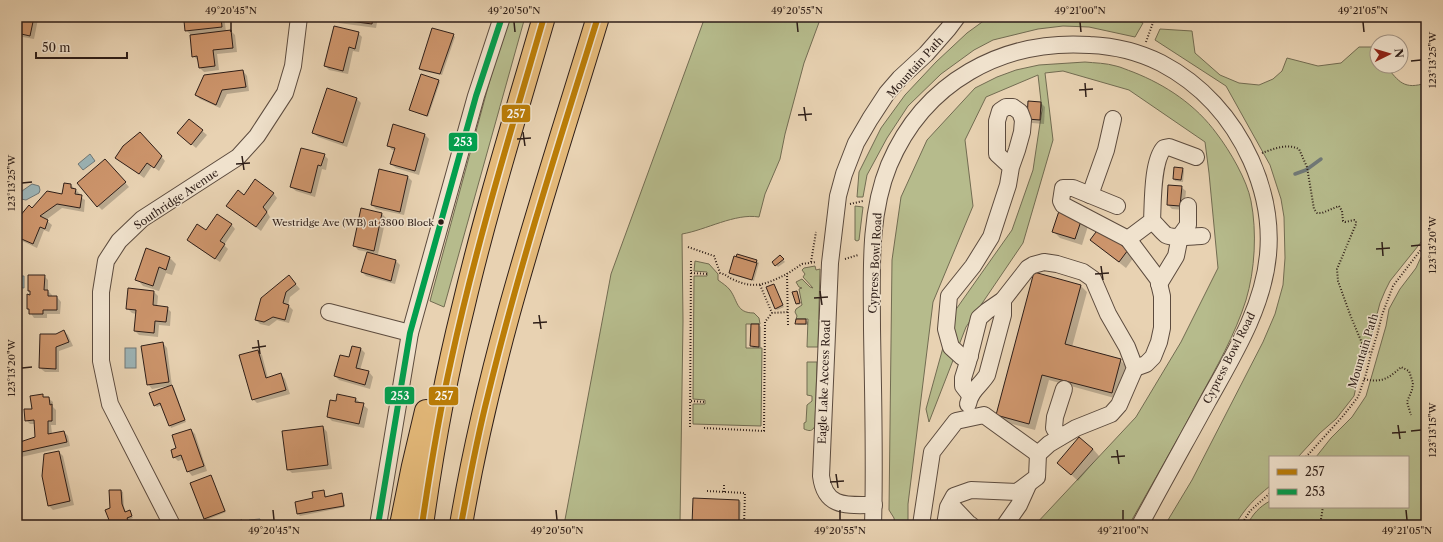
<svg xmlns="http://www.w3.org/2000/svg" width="1443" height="542" font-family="'Libre Caslon Text',serif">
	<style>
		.green { fill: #b6bb8c; stroke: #726c52 }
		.water { fill: #9cb5b8; stroke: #707978 }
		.shadow { fill: #0003 }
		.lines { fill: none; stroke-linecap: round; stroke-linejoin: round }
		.stream { stroke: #707978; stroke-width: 3.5 }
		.building { fill: #cd956c; stroke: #2e1e18 }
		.minor-casing { stroke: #5c4b3e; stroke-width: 18 }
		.highway-casing { stroke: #2e1e18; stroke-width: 24 }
		.path { stroke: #2e1e18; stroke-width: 2; stroke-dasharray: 1 2; stroke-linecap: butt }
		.minor { stroke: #f0e2cd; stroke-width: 16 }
		.highway { stroke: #e4b979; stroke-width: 22 }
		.bus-1-casing { stroke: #f0e2cd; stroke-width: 9 }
		.bus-2-casing { stroke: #f0e2cd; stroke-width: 9 }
		.bus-1 { stroke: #bb7d07; stroke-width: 6 }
		.bus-2 { stroke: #029f4e; stroke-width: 6 }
		.ticks { fill: none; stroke: #2e1e18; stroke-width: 1.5 }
		.bus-dot { fill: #2e1e18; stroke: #f0e2cd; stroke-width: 1.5 }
		.labels { text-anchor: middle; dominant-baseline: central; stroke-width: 3; stroke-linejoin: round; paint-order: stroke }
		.bus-label { font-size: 10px; fill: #2e1e18; stroke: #f0e2cd; text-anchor: end }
		.street-label { font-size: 11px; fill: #2e1e18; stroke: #f0e2cd }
		.line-badge { stroke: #f0e2cd; stroke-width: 1.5 }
		.badge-label { font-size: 11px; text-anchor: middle; font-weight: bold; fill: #fff }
		.neatline { fill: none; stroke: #2e1e18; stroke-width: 1.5 }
		.ticks-label { font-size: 10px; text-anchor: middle; fill: #2e1e18 }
	</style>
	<rect width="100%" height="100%" fill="#e8d2b2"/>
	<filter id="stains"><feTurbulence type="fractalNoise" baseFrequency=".005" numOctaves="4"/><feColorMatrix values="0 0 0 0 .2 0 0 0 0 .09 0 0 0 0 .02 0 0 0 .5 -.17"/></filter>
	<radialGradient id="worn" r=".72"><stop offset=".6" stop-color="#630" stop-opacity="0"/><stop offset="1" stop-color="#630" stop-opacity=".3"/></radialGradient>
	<g class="green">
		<polygon points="507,17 525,17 444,307 430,301"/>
		<path d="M705 17H821L804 63 785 134 780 159 765 194 759 217C735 213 706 230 682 234L683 321 680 525H564L611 274Z"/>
		<polygon points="989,17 1129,17 1143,23 1135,37 1089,27 1063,26 1038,29 993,40 974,50 941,74 908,106 887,138 867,175 863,197 857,197 859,172 881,128 905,95 936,62 967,33"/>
		<path d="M1160 29 1192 31 1195 53 1220 75 1239 83 1259 85 1273 79 1282 71 1287 58 1318 66 1341 63 1359 47H1372L1377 54V66H1386C1399 82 1404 90 1426 83V236L1390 281 1385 291 1380 303 1370 341 1362 361 1354 396 1336 419 1320 433 1298 457H1270V486C1254 499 1246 507 1235 525H1165L1192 480 1263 342 1275 314 1283 285 1285 258 1284 217 1281 199 1270 165 1226 86 1155 40Z"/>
		<path d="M1085 62C1095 63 1106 63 1116 66 1121 67 1127 70 1133 72 1166 85 1196 105 1217 134 1230 151 1247 180 1251 201 1257 232 1255 270 1246 300 1235 335 1216 368 1198 401 1176 443 1152 484 1129 525H1035L1136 417 1181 342 1218 268 1209 173 1205 142 1129 90 1063 71 1045 73 1053 140 1023 243 966 327 929 422 926 409 952 315 1012 230 1033 170 1042 110 1038 75 986 97 965 140 973 206 933 302 908 504V525H895L894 518 889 510 892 260 901 197 927 140 975 88 997 77 1016 70 1039 65Z"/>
		<polygon points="855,206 863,207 859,240 857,241 855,240"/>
		<path d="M1426 251V525H1247C1253 514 1259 507 1270 501V507H1408V457H1316L1331 438 1352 417 1366 396 1386 326 1389 309 1400 289 1416 268 1421 257Z"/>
		<path d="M695 261 709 264 718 274V280C722 283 727 286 730 290 738 301 736 313 754 313L759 318 760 324H746V348H762L761 426 693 424V404H705V400L693 399 694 276H707V272L694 271Z"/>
		<polygon points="815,266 816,270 820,269 818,347 807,347 808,319 796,319 797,316 795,312 796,309 802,305 799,289 802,288 799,287 796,282 802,279 810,287 813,288 803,277 805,274 802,270 804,268"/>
		<path d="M807 362H817L815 426C812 432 809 431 804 429V423L806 422 807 405 812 401V396L807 395Z"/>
	</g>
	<g class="water">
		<polygon points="90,154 95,161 83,170 78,164"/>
		<polygon points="32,184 39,186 40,190 39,193 26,200 21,199 20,194 22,191"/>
		<polygon points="22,276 24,276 24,288 17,287 17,277 20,277"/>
		<rect x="125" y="348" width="11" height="20"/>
		<polygon points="260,519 261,525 250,525 249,520"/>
	</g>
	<g class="shadow">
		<polygon points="17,17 36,17 38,19 34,39 17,36"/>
		<polygon points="192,17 224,17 226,31 231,31 235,35 237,52 217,54 219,70 204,72 200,68 199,61 193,56 191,35 186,30 193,21"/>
		<polygon points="335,17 378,17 376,28 339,23 335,19"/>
		<polygon points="451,17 472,17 472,19"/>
		<polygon points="358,33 362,37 359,52 353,51 348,74 329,70 325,66"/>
		<polygon points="453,35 455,37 442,75 422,71 420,69"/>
		<polygon points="17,52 22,57 17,66"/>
		<polygon points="243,71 247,76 249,91 227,94 220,108 200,99 196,95"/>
		<polygon points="438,80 440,82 428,117 412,111 410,109"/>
		<polygon points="327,90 357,99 361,103 347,147 318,137 313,133"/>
		<polygon points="1041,103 1045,107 1044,124 1032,123 1028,119"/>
		<polygon points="189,120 207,135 196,148 183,137"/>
		<polygon points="394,125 425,135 429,139 419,175 396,168 391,164 395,150 392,150 388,145"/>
		<polygon points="145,137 165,161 159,171 152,166 144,178 117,158"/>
		<polygon points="324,155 328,159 326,170 322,169 315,197 296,191 291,187"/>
		<polygon points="109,164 129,187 102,210 98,206"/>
		<polygon points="1183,169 1184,171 1183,182 1175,181 1174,179"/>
		<polygon points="408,177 412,181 404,215 376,209 372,205"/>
		<polygon points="65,184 71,185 80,194 79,196 85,200 84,212 62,208 46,220 52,225 49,232 44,230 37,248 18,239 17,226 32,210 63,195"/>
		<polygon points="1181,187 1186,191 1184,210 1172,209 1168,205"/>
		<polygon points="273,193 277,198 267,212 270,217 261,231 228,206 244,196"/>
		<polygon points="362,209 382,214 386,218 378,254 373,253 373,255 396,261 400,265 395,284 366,276 362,272 368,252 358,250 354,245"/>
		<polygon points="1059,212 1088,226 1082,245 1060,238 1053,231"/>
		<polygon points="231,224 235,229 224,245 228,249 220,262 192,244 206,232"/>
		<polygon points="1091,240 1127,251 1134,257 1126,268"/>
		<polygon points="738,255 757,261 759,263 754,281 732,275 730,273"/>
		<polygon points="780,256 785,262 778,267 773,262"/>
		<polygon points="170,258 176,264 172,275 166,273 159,291 143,286 137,279"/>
		<polygon points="44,276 48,280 48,291 52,295 52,297 57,297 61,302 60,314 47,314 47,318 34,318 28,309 31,293 29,290"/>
		<polygon points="293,281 300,289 290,297 288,305 293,310 289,323 277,320 269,326 260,324 256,320"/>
		<polygon points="774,285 784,307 777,310 775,308"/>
		<polygon points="1081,286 1087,292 1072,347 1120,360 1127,367 1118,399 1049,380 1035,430 1004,422 997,415"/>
		<polygon points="154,292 158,296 157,307 167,308 171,312 170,326 159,325 158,337 139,335 135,331 136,314 132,313 128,309"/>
		<polygon points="796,292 798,294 801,304 798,305 796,303"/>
		<polygon points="806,320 808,322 808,325 798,325 796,323"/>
		<polygon points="752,325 759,325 761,327 761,348 753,348 751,346"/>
		<polygon points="64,331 68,335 73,346 59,351 59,372 45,372 40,368 56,335"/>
		<polygon points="163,343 167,348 172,386 174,388 186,422 171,428 162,405 157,407 155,405 168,386 152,389 148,384"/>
		<polygon points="353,347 361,349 365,353 360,370 369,372 373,377 370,389 339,380 335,376 350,358"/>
		<polygon points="258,351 262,355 268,378 281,374 285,379 290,394 257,403 253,399"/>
		<polygon points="42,396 45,398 48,398 53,402 53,407 56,410 56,425 51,425 52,434 64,432 68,436 70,446 21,457 17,453 17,444 37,437 35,424 30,424 26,420"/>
		<polygon points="356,399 368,409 364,428 332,421 328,417 337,402"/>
		<polygon points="323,427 327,432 332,469 292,473 288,469"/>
		<polygon points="191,430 195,434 207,471 192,476 188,471 184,459 178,461 174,457 177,449"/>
		<polygon points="1093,449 1099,456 1078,481 1059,463"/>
		<polygon points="59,452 63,456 74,505 53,510 49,506"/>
		<polygon points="211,476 226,512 206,520 205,518"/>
		<polygon points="121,491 123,492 124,507 126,512 129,511 133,518 128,520 130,525 112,525 111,508"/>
		<polygon points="323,491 326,497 341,494 343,496 345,507 300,516 298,514 296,503 314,499"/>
		<polygon points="739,501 741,502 740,525 693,525"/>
	</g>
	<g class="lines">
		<polyline class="stream" points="1295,174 1306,170 1321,159"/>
	</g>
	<g class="building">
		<polygon points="17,17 34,17 30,36 17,33"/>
		<polygon points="191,17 221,17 222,27 185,31 184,21 192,20"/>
		<polygon points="334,17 373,17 372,24 334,19"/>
		<polygon points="334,26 359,32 355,49 349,47 343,71 324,66"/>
		<polygon points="432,28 454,34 440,74 419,69"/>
		<polygon points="231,30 233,48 213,50 215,66 199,68 197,56 192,57 190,35"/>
		<polygon points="243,70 246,87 222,90 216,105 195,95 204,75"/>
		<polygon points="421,74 439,80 427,116 409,110"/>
		<polygon points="327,88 357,98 343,143 312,133"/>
		<polygon points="1028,101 1041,102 1040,120 1027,119"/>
		<polygon points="189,119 203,130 191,145 177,133"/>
		<polygon points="393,124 425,134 415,171 390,164 395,148 387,146"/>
		<polygon points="140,132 162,156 154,168 147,163 139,174 115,158 123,146"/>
		<polygon points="301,148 325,154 321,166 318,165 311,193 290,187"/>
		<polygon points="105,159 126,182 97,207 77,183"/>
		<polygon points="1174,167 1183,168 1181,180 1173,179"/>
		<polygon points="379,169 408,176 400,212 371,205"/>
		<polygon points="255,179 274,193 263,207 267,212 256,227 226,206 238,190 244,195"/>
		<polygon points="64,183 71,184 71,188 76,189 75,194 82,195 80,208 57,204 40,216 48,220 45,229 40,227 33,244 17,237 17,223 20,216 29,205 32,208 47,191 62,194"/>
		<polygon points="1168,185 1182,186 1180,206 1167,205"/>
		<polygon points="361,208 382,213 374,251 353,246"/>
		<polygon points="1059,211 1082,218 1075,239 1052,232"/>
		<polygon points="217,214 232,224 220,241 225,244 215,259 187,240 197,224 206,230"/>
		<polygon points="1099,228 1128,250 1119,262 1090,240"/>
		<polygon points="146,248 170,257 166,270 159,267 153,286 135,280"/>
		<polygon points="367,252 396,260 391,281 361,272"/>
		<polygon points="737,254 757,260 756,263 736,257"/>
		<polygon points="780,255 784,259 775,266 772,262"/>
		<polygon points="734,256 757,263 752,280 729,273"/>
		<polygon points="1034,272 1081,285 1065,344 1121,359 1112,393 1042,375 1029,424 996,415"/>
		<polygon points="28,275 45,275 44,290 48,290 48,296 57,296 57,310 43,310 43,314 29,314 29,309 27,309 27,294 30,295 30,291 28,291"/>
		<polygon points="289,275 296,284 286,292 283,303 289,305 285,320 273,317 264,322 255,320 261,298"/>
		<polygon points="774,284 783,305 775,309 766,287"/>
		<polygon points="128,288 154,291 153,305 168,307 166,322 155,321 154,333 134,331 136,310 126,309"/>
		<polygon points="797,291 800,303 796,304 792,292"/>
		<polygon points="796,319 806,319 806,324 795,324"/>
		<polygon points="751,324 759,324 759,347 750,346"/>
		<polygon points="64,330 69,342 56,347 56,369 39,368 40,334 56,334"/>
		<polygon points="163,342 169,382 147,385 141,346"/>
		<polygon points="352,346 361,348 356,368 369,371 365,385 334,376 340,355 349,357"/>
		<polygon points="258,350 266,378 281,373 286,390 252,400 239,355"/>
		<polygon points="172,385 185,420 169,426 160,403 154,406 149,393"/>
		<polygon points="43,394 43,397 49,397 50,405 52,404 52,421 48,421 48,434 64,431 67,442 17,453 17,443 35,437 34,420 25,421 24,409 32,409 30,396"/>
		<polygon points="337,394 356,398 355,402 364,403 359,424 327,417 330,400 336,401"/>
		<polygon points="323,426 328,465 287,470 282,431"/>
		<polygon points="191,429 204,466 187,472 181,455 173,458 171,450 176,448 172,435"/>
		<polygon points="1079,437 1093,449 1071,475 1057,463"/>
		<polygon points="59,451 70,501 48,506 42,476 44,454"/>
		<polygon points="211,475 225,511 204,519 190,483"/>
		<polygon points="109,490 121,490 122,504 125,512 130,510 132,516 127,518 130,525 111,525 105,510 110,508"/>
		<polygon points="324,490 325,497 342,493 344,506 297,514 295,502 313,498 312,492"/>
		<polygon points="693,498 739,500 739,525 692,525"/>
		<polygon points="242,520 243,525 225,525 224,524"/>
	</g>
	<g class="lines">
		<defs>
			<g id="minor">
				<polyline points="1090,195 1106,150 1113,119"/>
				<polyline points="1117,206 1073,188 1063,188 1061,201 1063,205 1128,239 1158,279 1162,296 1162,328 1159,342 1153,357 1146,364 1135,368"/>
				<path d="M1152 221C1157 225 1161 231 1166 235 1174 239 1194 236 1202 236"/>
				<path d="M1128 239 1152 221C1153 203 1152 161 1164 148L1169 147 1196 157"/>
				<polyline points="1159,284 1176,256 1180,236 1188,225 1188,206"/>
				<polyline points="329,312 410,333"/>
				<polyline points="970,356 962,357 951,347 946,329 949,296 973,266 991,237 1008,185 1011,167 1017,150 1022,132 1023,120 1020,112 1013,107 1006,107 1000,111 997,121 997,154 1011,167"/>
				<path d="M968 404C971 390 980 386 987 375L1003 315V300"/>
				<polyline points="1060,437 1054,428 1055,417 1064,389"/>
				<polyline points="950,504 969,524 971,525"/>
				<path d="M874 505C848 505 825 509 821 476L830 263 838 196 844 174 856 143 870 119 887 93 900 78 926 54 948 29 957 17"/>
				<polyline points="172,525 110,404 101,361 101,292 106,261 119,241 142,219 238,157 257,136 285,93 293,66 299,17"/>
				<polyline points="378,525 410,333 476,96 502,17"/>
				<path d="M873 525C875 460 873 394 872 329 872 275 868 216 889 165 924 82 1002 39 1090 45 1114 46 1139 52 1161 63 1201 84 1232 118 1251 160 1264 189 1271 223 1268 255 1263 308 1233 356 1208 401 1185 443 1162 484 1140 525"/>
				<polyline points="921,525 932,452 956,421 984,415 1038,454 1049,444 1076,428 1111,414 1119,405 1135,368 1127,347 1108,314 1093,279 1083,272 1057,264 1044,262 1033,265 1028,268 1003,300 987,311 979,318 968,362 963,378 963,386 970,395"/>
				<polyline points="945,525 948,507 954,496 971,490 1017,492 1037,477 1038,454"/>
				<polyline points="1005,525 1019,505 1028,485"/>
			</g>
			<g id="highway">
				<polyline points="401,525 413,466 426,411"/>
				<path d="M422 525C432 452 445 380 463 308 486 210 516 114 544 17"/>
				<path d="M461 525C490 351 547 185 598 17"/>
			</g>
		</defs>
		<use href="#minor" class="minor-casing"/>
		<use href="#highway" class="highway-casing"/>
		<g class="path">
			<polyline points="1146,42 1155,17"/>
			<path d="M1262 153C1273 149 1287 143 1299 149L1307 167 1314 209 1317 213H1322L1339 206 1342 211 1343 221 1345 222 1354 220 1356 221V224L1337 269 1338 281 1351 317 1362 343 1371 354"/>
			<polyline points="850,204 863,201"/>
			<path d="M688 247 714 256 720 273C725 274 728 277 732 279 755 290 766 284 787 274"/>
			<polyline points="845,259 858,255"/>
			<polyline points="811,262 816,232"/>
			<polyline points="691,273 708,274"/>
			<polyline points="760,285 772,313"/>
			<polyline points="788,325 787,274 802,264 816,262"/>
			<path d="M1364 379C1375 382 1385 381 1394 373 1397 371 1399 369 1401 367L1409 371 1413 383 1412 390 1407 402 1411 415"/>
			<polyline points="691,401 705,402"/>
			<polyline points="690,427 691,260"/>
			<polyline points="704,428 764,431 765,322 772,313 788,312"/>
			<polyline points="1306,457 1343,416 1358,397 1366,374 1371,354 1377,335 1382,315 1393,286 1426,243"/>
			<polyline points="707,491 745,493 744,525"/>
			<polyline points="724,492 724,485"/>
			<polyline points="1241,525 1250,511 1270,493"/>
			<polyline points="1320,525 1323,507"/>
		</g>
		<use href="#minor" class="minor"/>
		<use href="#highway" class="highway"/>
		<defs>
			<g id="bus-1">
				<path d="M422 525C430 470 439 415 451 361 476 245 511 131 544 17"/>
				<path d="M461 525C469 481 477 438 488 395 519 267 559 142 598 17"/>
			</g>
			<polyline id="bus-2" points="378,525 410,333 476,96 502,17"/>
		</defs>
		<use href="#bus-1" class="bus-1-casing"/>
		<use href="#bus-2" class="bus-2-casing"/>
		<use href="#bus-1" class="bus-1"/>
		<use href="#bus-2" class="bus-2"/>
	</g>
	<path class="ticks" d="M231 22V32M514 22 515 32M797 22 798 32M1080 22 1081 32M1363 22 1364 32M1411 61 1421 60M1085 83 1086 97M1079 90 1093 89M804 107 806 121M798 115 812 114M523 132 525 146M517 139 531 138M242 156 244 170M236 164 250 163M22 183 32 182M1382 242 1383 256M1411 246 1421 245M1376 249 1390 248M1101 266 1103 280M1095 274 1109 273M820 291 822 305M814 298 828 297M539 315 541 329M533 323 547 322M258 340 260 354M252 348 266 346M22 368 32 367M1398 425 1400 439M1411 431 1421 430M1392 433 1406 432M1117 450 1119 464M1111 457 1125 456M836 474 838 488M830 482 844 481M273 510 274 520M556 510 557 520M840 510V520M1123 510V520M1406 510 1407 520"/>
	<circle class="bus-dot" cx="441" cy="222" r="3.5"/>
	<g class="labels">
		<g class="bus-label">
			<text x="434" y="222">Westridge Ave (WB) at 3800 Block</text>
		</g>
		<g class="street-label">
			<text transform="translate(915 67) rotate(-48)">Mountain Path</text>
			<text transform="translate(176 199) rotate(-34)">Southridge Avenue</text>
			<text transform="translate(875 263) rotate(-87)">Cypress Bowl Road</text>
			<text transform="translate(1363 351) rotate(-73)">Mountain Path</text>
			<text transform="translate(1229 358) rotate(-63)">Cypress Bowl Road</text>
			<text transform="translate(824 382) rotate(-88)">Eagle Lake Access Road</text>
		</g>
	</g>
	<g class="line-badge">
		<rect x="501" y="104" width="30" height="19" rx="4" fill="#bb7d07"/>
		<rect x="448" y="132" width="30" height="20" rx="4" fill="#029f4e"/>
		<rect x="384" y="386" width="31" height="19" rx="4" fill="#029f4e"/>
		<rect x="428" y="386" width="31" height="20" rx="4" fill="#bb7d07"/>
	</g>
	<g class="badge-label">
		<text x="516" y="118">257</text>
		<text x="463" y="146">253</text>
		<text x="400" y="400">253</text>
		<text x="444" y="400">257</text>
	</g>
	<rect width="1443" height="542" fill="none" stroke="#e8d2b2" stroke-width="44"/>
	<rect x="1269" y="456" width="140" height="52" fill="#f0e2cd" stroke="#a29485"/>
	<rect x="1277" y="469" width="20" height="6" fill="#bb7d07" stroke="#a29485"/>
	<text x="1305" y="476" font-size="12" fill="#2e1e18">257</text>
	<rect x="1277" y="489" width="20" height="6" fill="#029f4e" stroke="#a29485"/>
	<text x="1305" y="496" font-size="12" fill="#2e1e18">253</text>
	<g transform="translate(1389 54) rotate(85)"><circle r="19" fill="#f0e2cd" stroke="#a29485"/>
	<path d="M0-3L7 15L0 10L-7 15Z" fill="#8f2418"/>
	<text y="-6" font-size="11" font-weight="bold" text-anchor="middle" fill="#2e1e18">N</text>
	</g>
	<path d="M36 52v6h91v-6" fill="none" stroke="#2e1e18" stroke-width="2"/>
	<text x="42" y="52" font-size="12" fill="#2e1e18" stroke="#f0e2cd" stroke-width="3" paint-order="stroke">50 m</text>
	<rect x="22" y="22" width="1399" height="498" class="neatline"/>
	<g class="ticks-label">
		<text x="231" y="14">49°20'45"N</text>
		<text x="514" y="14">49°20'50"N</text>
		<text x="797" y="14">49°20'55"N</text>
		<text x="1080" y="14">49°21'00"N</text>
		<text x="1363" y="14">49°21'05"N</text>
		<text transform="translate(1432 60) rotate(-90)" y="4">123°13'25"W</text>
		<text transform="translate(11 183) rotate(-90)" y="4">123°13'25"W</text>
		<text transform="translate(1432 245) rotate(-90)" y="4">123°13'20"W</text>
		<text transform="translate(11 368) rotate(-90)" y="4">123°13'20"W</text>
		<text transform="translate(1432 430) rotate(-90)" y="4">123°13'15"W</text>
		<text x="274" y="534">49°20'45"N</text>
		<text x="557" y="534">49°20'50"N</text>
		<text x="840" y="534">49°20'55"N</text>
		<text x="1123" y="534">49°21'00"N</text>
		<text x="1407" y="534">49°21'05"N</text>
	</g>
	<rect width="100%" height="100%" filter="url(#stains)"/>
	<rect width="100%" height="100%" fill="url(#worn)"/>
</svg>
